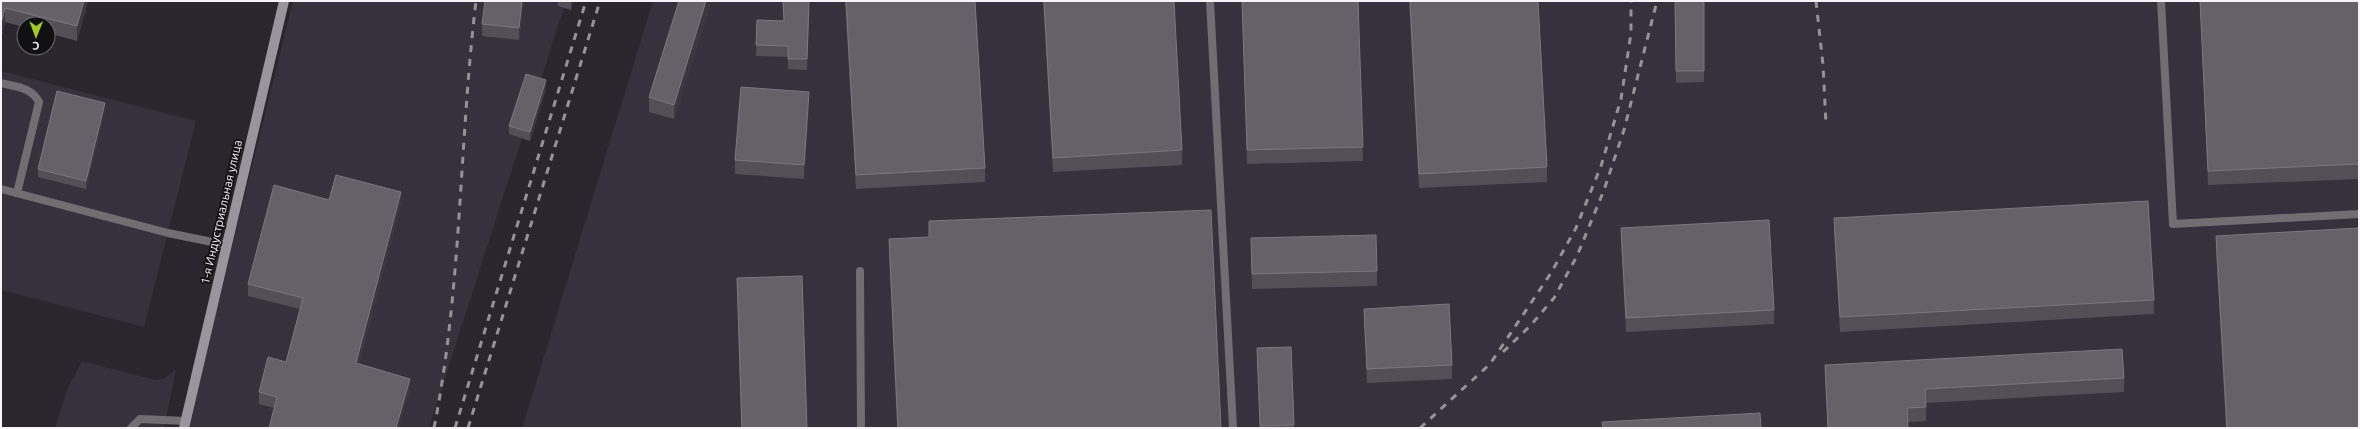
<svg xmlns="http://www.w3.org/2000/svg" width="2360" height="429" font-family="Ubuntu,sans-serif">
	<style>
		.built { fill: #35313d }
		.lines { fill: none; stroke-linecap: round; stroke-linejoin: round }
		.service { stroke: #706e72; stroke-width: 8 }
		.secondary { stroke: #98969c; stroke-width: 10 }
		.rail { stroke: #959298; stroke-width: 3; stroke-dasharray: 7 7; stroke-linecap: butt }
		.wall { fill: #524f57 }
		.shaded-wall { fill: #3a373f }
		.building { fill: #646169; stroke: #7b787f }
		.labels { text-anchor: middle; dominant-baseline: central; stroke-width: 3.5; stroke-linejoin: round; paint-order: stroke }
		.street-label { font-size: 12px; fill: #f6f4f9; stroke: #111013 }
	</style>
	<rect width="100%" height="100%" fill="#29262d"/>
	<g class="built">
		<polygon points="293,1 566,1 429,428 187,428"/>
		<polygon points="653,1 2359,1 2359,428 522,428"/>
		<polygon points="1,71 196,121 144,327 1,290"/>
		<polygon points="82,361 155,380 163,379 176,370 164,428 55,428 67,390"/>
	</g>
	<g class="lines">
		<g class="service">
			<polyline points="1210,1 1233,428"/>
			<polyline points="2161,1 2173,224 2359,214"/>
			<path d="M1 83C16 87 31 87 39 102L17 193"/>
			<polyline points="1,189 168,233 227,245"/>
			<polyline points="860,271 861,428"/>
			<polyline points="131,428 140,419 186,421"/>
		</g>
		<polyline class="secondary" points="184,428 284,1"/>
		<g class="rail">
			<polyline points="1816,1 1823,65 1826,124"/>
			<polyline points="1503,352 1531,325 1554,298 1577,256 1604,190 1624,130 1657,1"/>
			<path d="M434 428C462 287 459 143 476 1"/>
			<polyline points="455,428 586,1"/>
			<polyline points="468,428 600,1"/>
			<polyline points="1420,428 1490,364 1551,273 1576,228 1601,166 1621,99 1631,33 1631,1"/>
		</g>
	</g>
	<g class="wall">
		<polygon points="1,1 88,1 77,41 48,33 48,24 24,24 24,27 5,22 2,35 1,34"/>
		<polygon points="524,1 519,40 482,36 482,24"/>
		<polygon points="558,1 573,1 571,10 558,6"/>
		<polygon points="679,1 711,1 674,119 649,112 649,97"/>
		<polygon points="845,1 975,1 985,168 985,182 856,189"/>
		<polygon points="1043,1 1174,1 1182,150 1182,165 1053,172"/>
		<polygon points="1242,1 1358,1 1363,161 1247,164"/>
		<polygon points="1409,1 1538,1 1547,167 1547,182 1419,188"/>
		<polygon points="1675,1 1704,1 1704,82 1676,83"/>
		<polygon points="2200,1 2359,1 2359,179 2208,185"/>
		<polygon points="809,17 807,70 788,69 788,57 756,56 757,20 783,21"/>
		<polygon points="546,89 530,141 509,134 509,126"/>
		<polygon points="809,106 804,179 735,174 735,160"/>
		<polygon points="105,111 86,189 38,177 38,169"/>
		<polygon points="329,200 401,203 359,364 410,390 274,408 259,404 259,392 286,362 300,309 248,296 248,284"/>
		<polygon points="1834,218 2154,300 2154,314 1840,332 1834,233"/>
		<polygon points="929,221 1221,428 897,428 889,253 889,239 929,237"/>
		<polygon points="1621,228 1774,310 1774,324 1626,332 1621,242"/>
		<polygon points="2216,236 2359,428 2226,428 2216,250"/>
		<polygon points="1251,238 1377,271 1377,286 1252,289"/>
		<polygon points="737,278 807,428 741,428"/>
		<polygon points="1364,309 1452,365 1452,379 1367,383 1364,323"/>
		<polygon points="1291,347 1294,428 1260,428 1257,348"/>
		<polygon points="1825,365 2124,378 2124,392 1926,403 1926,421 1908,422 1908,428 1828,428 1825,379"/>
	</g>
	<g class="shaded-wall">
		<polygon points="84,1 88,1 77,41 77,26"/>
		<polygon points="522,1 524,1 519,40 519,28"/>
		<polygon points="571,1 573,1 571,10"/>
		<polygon points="706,1 711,1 674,119 674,105"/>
		<polygon points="809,6 809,17 807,70 807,59"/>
		<polygon points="5,8 5,22 2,35 2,20"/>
		<polygon points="546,80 546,89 530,141 530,132"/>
		<polygon points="809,92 809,106 804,179 804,165"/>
		<polygon points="105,103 105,111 86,189 86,181"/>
		<polygon points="401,192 401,203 356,375 356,363"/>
		<polygon points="410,379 410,390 399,428 396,428"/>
	</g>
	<g class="building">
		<polygon points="1,1 84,1 77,26 5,8 2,20 1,20"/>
		<polygon points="485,1 522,1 519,28 482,24"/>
		<polygon points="679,1 706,1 674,105 649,97"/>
		<polygon points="783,1 809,1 807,59 788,59 788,46 756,45 757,20 784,21"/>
		<polygon points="846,1 975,1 985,168 856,175"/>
		<polygon points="1044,1 1174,1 1182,150 1053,158"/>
		<polygon points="1242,1 1358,1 1363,147 1247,150"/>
		<polygon points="1410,1 1538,1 1547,167 1419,174"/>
		<polygon points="1675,1 1704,1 1704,71 1676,71"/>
		<polygon points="2200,1 2359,1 2359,164 2208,171"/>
		<polygon points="526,74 546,80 530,132 509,126"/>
		<polygon points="741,87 809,92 804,165 735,160"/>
		<polygon points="57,91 105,103 86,181 38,169"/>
		<polygon points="336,175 401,192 356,363 410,379 396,428 269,428 277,397 259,392 268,357 286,362 303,298 248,284 274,185 329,200"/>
		<polygon points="2148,201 2154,300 1840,317 1834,218"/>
		<polygon points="1211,210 1221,428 898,428 889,239 929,237 929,221"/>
		<polygon points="1769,220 1774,310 1626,318 1621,228"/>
		<polygon points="2359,228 2359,428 2227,428 2216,236"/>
		<polygon points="1376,235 1377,271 1252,274 1251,238"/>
		<polygon points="802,276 807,428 742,428 737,278"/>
		<polygon points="1449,304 1452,365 1367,369 1364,309"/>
		<polygon points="1291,347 1294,425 1260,426 1257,348"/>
		<polygon points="2122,349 2124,378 1925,389 1926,407 1907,408 1908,428 1828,428 1825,365"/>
		<polygon points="1760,413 1761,428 1603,428 1602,422"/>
	</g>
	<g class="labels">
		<g class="street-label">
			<text transform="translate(221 212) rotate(-77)">1-я Индустриальная улица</text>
		</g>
	</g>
	<rect width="2360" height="429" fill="none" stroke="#f6f4f9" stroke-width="4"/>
	<g transform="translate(36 36) rotate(181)"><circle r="19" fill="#111013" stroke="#6d6b6f"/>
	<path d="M0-3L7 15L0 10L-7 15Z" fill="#a3c926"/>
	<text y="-6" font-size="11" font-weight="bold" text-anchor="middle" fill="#f6f4f9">С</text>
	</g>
</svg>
